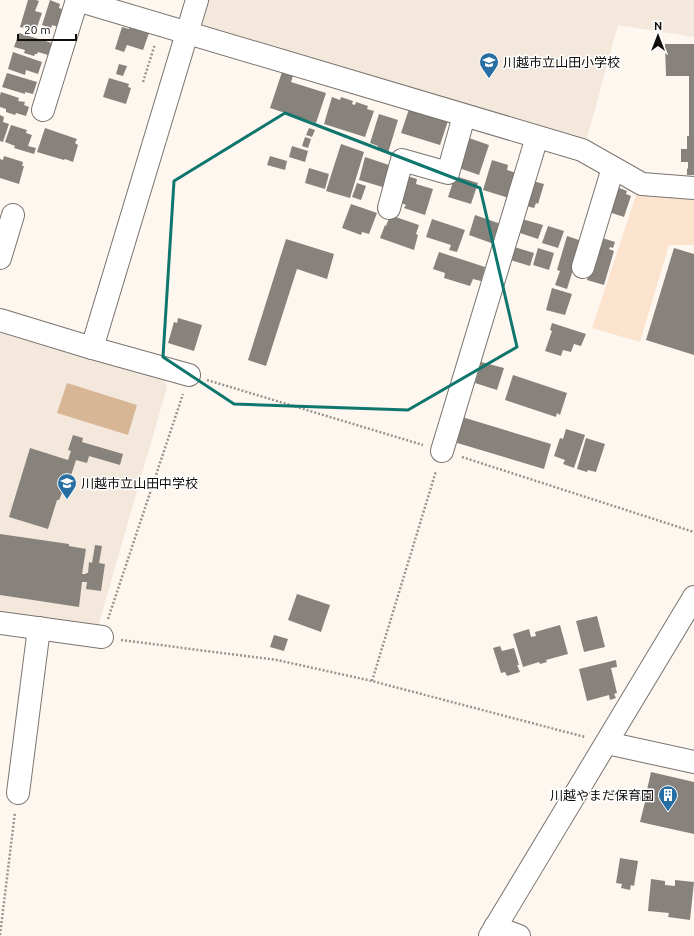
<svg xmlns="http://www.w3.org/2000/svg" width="694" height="936" font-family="Ubuntu,'Noto Sans JP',sans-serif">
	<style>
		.built { fill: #f4e8dc }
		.green { fill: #fbe3ce }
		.water { fill: #d7b696 }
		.building { fill: #88827c }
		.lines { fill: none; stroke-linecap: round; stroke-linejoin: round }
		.minor-casing { stroke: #7a746f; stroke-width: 24 }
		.path { stroke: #99948f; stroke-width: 2.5; stroke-dasharray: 2 2; stroke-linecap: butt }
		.minor { stroke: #fff; stroke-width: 22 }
		.marked { fill: none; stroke: #0f766e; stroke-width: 3; stroke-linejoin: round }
		.labels { text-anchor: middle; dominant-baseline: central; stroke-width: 3; stroke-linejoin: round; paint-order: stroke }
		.poi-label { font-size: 13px; fill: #100e0c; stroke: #fff; text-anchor: start }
	</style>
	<rect width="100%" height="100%" fill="#fef7f0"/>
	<g class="built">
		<polygon points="205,0 694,0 694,37 618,25 586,142 204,29 199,21"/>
		<polygon points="0,330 163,378 167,387 98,627 0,613"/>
	</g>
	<polygon class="green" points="637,192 694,195 694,245 669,245 640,342 592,328"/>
	<polygon class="water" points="67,383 137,405 128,435 57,413"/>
	<g class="building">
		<polygon points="28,0 36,0 39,1 35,11 42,13 36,30 29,28 28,29 20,27"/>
		<polygon points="50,0 60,4 59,8 65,10 59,27 52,25 51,28 42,25"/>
		<polygon points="122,27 129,29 130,27 149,33 143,50 127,45 124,52 115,49"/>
		<polygon points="19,33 52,43 48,55 38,52 37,54 35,54 34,56 24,53 25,50 14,47"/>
		<polygon points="665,44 694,44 694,175 687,175 687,169 688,168 688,162 681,162 681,149 687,149 687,136 689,136 689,76 666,76"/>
		<polygon points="13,52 42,62 38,74 26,70 25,75 8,69"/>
		<polygon points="119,64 127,66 123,76 116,74"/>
		<polygon points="283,69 294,73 291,82 326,93 316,123 270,108"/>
		<polygon points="7,73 37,82 33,94 25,92 25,94 2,87"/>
		<polygon points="109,78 129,84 128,87 131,88 126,104 103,97"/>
		<polygon points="1,92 19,98 18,101 25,102 24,105 29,107 26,116 16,113 15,115 6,112 6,109 0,107 0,95"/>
		<polygon points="332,97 340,100 341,97 353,101 352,104 355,105 356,102 368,106 367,109 374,111 365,137 324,124"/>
		<polygon points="409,109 448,121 440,145 401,133"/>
		<polygon points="379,114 398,120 388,153 377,150 378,146 370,143"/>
		<polygon points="0,115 4,117 3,122 9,124 3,142 0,141"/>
		<polygon points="11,125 27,130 26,133 32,135 28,146 36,148 34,154 14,148 15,146 5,142"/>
		<polygon points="45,128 77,139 75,143 78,145 73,162 65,159 64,160 37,152"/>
		<polygon points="309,128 315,130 312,137 306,135"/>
		<polygon points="305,137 311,139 308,148 302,146"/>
		<polygon points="469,138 489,145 479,175 459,168"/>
		<polygon points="341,144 364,152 350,198 326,191"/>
		<polygon points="292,146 308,151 305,162 289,157"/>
		<polygon points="4,156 23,162 22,166 24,166 19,184 0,178 0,159 3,160"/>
		<polygon points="270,156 287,161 285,170 267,165"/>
		<polygon points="365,157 392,166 386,188 359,180"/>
		<polygon points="492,160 508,165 507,170 516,173 509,198 483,190"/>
		<polygon points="309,168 329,174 325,189 305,183"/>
		<polygon points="407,176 417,179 416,184 433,189 425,215 404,208 406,205 399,202"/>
		<polygon points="455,176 478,183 471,204 448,197"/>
		<polygon points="529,180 544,184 538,204 536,203 534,208 523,205"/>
		<polygon points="357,183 366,186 361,200 352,197"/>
		<polygon points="617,187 627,191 626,194 631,196 624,217 609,212"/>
		<polygon points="351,204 377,213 369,234 362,232 361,235 342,228"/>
		<polygon points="390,215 419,225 416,234 418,235 414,250 380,238 385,225 386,226"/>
		<polygon points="475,215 501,224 494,244 469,235"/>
		<polygon points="432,219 465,230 457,252 449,250 451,245 426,237"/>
		<polygon points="522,219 543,225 538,239 517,232"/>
		<polygon points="548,226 564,231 558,248 542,243"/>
		<polygon points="567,236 582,241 567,289 555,285 560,271 557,270"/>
		<polygon points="599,237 615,242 613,248 610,247 609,249 614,251 604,285 587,280"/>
		<polygon points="286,239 334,254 327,279 297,269 266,366 248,360"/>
		<polygon points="511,246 534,253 530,266 507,259"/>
		<polygon points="538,248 554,253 549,270 533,265"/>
		<polygon points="674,248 694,254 694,355 646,340"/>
		<polygon points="439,252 485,267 481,281 473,279 470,286 444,278 445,273 433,269"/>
		<polygon points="552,288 572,294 565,315 546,310"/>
		<polygon points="178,318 202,325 194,351 168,343 174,322 177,323"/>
		<polygon points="552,323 586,334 581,346 574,344 571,352 563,350 561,356 545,351 552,331 550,330"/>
		<polygon points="481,362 504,368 497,390 475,383"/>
		<polygon points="513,375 567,393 560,415 557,413 556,417 505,400"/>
		<polygon points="462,417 551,444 544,469 454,442"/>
		<polygon points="566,429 585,435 574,468 563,464 565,460 554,456 560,438 563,439"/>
		<polygon points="73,435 83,438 82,442 123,454 120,465 89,456 87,463 76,460 65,494 62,493 59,500 57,500 48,529 9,517 30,448 68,460 71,451 68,450"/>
		<polygon points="586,438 605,444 596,472 588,470 587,472 577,469"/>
		<polygon points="0,534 69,544 69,546 86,549 82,574 86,574 86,573 88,573 89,562 92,563 95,545 102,546 99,563 105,564 101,591 86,589 87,582 82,582 79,607 0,595"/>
		<polygon points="297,594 330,605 321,632 288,620"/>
		<polygon points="597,616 605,647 584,652 576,621"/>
		<polygon points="560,625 568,654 546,660 547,662 540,664 539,662 523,667 513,634 529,629 531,637 536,636 535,632"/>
		<polygon points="274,635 288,639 284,651 270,647"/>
		<polygon points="500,646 502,651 514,648 519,665 517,665 520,672 507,676 505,672 501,673 493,648"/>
		<polygon points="616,660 617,667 611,668 617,693 614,694 616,698 610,700 609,695 587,701 579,669"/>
		<polygon points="651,772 694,782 694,834 640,822 645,802 639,800 642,789 647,790"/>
		<polygon points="620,858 638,861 634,886 631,885 630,890 621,888 622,884 616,883"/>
		<polygon points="651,879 665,881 665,885 675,886 675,880 694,882 690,920 668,917 669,913 648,911"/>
	</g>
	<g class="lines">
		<defs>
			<g id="minor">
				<polyline points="43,110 77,0 582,150 642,184 694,188"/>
				<polyline points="389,208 402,160 448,173 464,116"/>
				<polyline points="0,258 13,215"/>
				<polyline points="583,267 613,168"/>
				<polyline points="0,320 92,348 189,375"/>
				<polyline points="92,348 197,0"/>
				<polyline points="442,451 537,137"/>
				<polyline points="0,623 102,637"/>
				<polyline points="607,743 694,762"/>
				<polyline points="18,793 39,628"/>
				<polyline points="495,927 519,936"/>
				<polyline points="490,936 694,597"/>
			</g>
		</defs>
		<use href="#minor" class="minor-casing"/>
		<g class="path">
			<polyline points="143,82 155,44"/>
			<polyline points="207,380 423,445"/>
			<polyline points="462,457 694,532"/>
			<polyline points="108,619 183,394"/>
			<polyline points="121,640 277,660 372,681 585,737"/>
			<polyline points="372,681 436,471"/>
			<polyline points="0,935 15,812"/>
		</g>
		<use href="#minor" class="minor"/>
	</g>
	<path class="marked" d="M285 113 480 188 517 347 408 410 234 404 163 357 174 181Z"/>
	<defs>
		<symbol id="school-pin" viewBox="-11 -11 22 30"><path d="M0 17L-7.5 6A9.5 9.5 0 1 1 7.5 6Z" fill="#276ea2" stroke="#fff"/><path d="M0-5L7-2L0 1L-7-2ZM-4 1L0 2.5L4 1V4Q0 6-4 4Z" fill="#fff"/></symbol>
		<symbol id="building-pin" viewBox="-11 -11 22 30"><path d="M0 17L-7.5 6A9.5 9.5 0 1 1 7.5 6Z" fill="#276ea2" stroke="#fff"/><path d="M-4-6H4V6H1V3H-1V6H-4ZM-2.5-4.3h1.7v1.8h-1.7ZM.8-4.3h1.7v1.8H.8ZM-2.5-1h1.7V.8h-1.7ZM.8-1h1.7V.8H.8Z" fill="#fff"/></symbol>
	</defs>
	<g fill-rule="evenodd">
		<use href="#school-pin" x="478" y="51" width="22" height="30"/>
		<use href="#school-pin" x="56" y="472" width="22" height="30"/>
		<use href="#building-pin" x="657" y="784" width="22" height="30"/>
	</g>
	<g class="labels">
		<g class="poi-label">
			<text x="503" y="62">川越市立山田小学校</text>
			<text x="81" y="483">川越市立山田中学校</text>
			<text x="654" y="795" text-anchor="end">川越やまだ保育園</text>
		</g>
	</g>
	<g transform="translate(658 36)" stroke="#ffffff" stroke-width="3" paint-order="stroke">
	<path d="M0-3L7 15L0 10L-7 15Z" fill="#100e0c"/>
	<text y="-6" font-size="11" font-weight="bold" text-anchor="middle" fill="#100e0c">N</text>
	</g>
	<path d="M18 34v6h58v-6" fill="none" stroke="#100e0c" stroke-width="2"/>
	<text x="24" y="34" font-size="12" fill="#100e0c" stroke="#ffffff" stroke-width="3" paint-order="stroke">20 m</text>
</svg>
